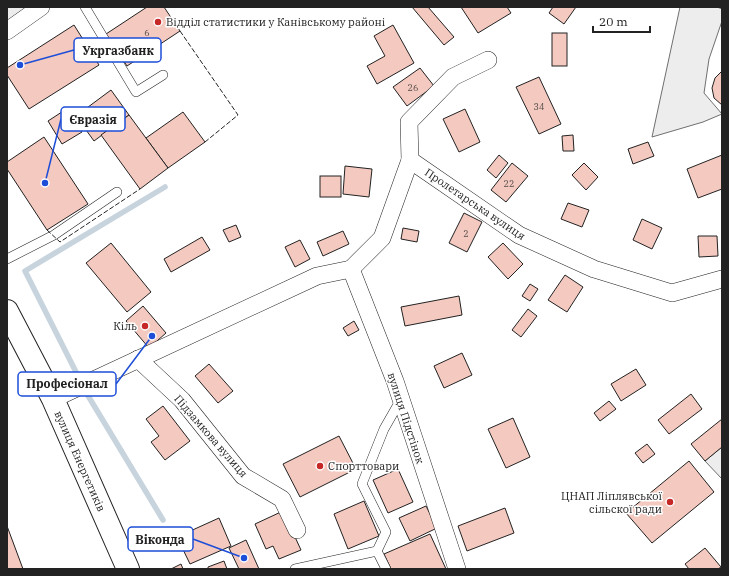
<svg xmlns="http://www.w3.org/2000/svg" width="729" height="576" font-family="'IBM Plex Serif',serif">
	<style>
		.parking { fill: #ededed; stroke: #6f6f6f }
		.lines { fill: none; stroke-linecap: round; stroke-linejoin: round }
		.stream { stroke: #c7d3dd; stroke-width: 5.5 }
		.building { fill: #f3c9c0; stroke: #222 }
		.lane-casing { stroke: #222; stroke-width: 10 }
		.street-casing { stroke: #222; stroke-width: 18 }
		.primary-casing { stroke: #222; stroke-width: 24 }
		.lane { stroke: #fff; stroke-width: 9 }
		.street { stroke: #fff; stroke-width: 17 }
		.primary { stroke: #fff; stroke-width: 22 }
		.fence { stroke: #222; stroke-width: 1; stroke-dasharray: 5 2; stroke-linecap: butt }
		.poi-dot { fill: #c62828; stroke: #fff; stroke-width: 1.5 }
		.labels { text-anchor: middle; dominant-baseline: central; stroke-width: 3; stroke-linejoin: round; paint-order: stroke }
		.number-label { font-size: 9px; fill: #564c4a }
		.poi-label { font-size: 11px; fill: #222; stroke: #fff; text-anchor: start }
		.street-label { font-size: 11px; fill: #222; stroke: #fff }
		.leader { fill: none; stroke: #1d4ed8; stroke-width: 1.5 }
		.callout-dot { fill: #1d4ed8; stroke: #fff; stroke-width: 1.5 }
		.callout { fill: #fff; stroke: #1d4ed8; stroke-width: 1.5 }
		.callout-label { font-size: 12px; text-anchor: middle; font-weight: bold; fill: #222 }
	</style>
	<rect width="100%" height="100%" fill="#fff"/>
	<g class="parking">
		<polygon points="7,7 26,7 7,31"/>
		<polygon points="680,7 717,7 722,9 722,21 709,59 704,93 722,114 703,122 652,137"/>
		<polygon points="722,447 722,479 705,461"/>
	</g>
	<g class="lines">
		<g class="stream">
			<polyline points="76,372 25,271 165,187"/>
			<polyline points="87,394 163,520"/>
		</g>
	</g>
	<g class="building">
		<polygon points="147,7 164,7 180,31 127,66 106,34"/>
		<polygon points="412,7 428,7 454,37 444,45"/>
		<polygon points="461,7 507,7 511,13 478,33"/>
		<polygon points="553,7 576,7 564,24 549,13"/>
		<polygon points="74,25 99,65 29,109 7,75 7,68"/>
		<polygon points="393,25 414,63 377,84 367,66 385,56 374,36"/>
		<rect x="552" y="33" width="15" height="33"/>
		<polygon points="420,68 434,86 407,106 393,87"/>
		<polygon points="722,71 722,105 714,98 712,88 715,78"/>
		<polygon points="539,77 561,124 539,134 516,87"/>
		<polygon points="111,90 129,115 94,141 76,116"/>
		<polygon points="68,108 82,132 62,144 48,121"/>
		<polygon points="465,109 480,142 459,152 443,119"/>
		<polygon points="183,112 205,142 168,168 146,138"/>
		<polygon points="129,115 168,168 140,189 101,135"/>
		<polygon points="573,135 574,151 563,151 562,136"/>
		<polygon points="44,137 88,204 47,230 7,169 7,162"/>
		<polygon points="648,142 654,156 633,164 628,149"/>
		<polygon points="499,155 508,163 496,178 487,170"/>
		<polygon points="722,155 722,189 698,198 687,169"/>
		<polygon points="512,163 528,176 506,202 491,190"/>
		<polygon points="584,163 598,177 586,190 572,175"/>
		<polygon points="345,166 372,169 369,197 343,194"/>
		<rect x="320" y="176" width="21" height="21"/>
		<polygon points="568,203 589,210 582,227 561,219"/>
		<polygon points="464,213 482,222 467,252 449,243"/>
		<polygon points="642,219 662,228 652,249 633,240"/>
		<polygon points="236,225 241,237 229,242 223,230"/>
		<polygon points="403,228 419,231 417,242 401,239"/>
		<polygon points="343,231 349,244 323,256 317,242"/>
		<polygon points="698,236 717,236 718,256 699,257"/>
		<polygon points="202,237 210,250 171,272 164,259"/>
		<polygon points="300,240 310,259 295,267 285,247"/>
		<polygon points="111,243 151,292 127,312 86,263"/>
		<polygon points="503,243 523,264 508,279 488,257"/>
		<polygon points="565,275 583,287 567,312 548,300"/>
		<polygon points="530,284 538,289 530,301 522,296"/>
		<polygon points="459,296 462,315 405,326 401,307"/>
		<polygon points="143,306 166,333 149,348 126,321"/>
		<polygon points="528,309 537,316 521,337 512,330"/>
		<polygon points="354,321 359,330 348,336 343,328"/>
		<polygon points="462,353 472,375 444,388 434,366"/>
		<polygon points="209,364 233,391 218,403 195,376"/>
		<polygon points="636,369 646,385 621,401 611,384"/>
		<polygon points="691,394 702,409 669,434 658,420"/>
		<polygon points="609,401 616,409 600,421 594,413"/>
		<polygon points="163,406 190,441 165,460 151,442 159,436 146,419"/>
		<polygon points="513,418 530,457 506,468 488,429"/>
		<polygon points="722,419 722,447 705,461 691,444"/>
		<polygon points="339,436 356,469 300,497 283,464"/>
		<polygon points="647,444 655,454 643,463 635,453"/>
		<polygon points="689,461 714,492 652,543 626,513"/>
		<polygon points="398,469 413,502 388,513 373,480"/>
		<polygon points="364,501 379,536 348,549 334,514"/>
		<polygon points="426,506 437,528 410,541 399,518"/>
		<polygon points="505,508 514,533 467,551 458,526"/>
		<polygon points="283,511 301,550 279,559 273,546 266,549 255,524"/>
		<polygon points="219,518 231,546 190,564 177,537"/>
		<polygon points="7,526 23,569 7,569"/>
		<polygon points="430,534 446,569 391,569 384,554"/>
		<polygon points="246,540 259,569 239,569 229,548"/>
		<polygon points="705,548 721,567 718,569 689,569 685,564"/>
		<polygon points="224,561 227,569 208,569 208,567"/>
		<polygon points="181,564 183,569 171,569"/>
	</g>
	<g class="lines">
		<defs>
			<g id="lane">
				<polyline points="85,7 136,92 163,75"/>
				<polyline points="7,259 54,235 117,192"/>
				<polyline points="377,551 386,569"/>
				<polyline points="295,569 377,551 386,532 362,484 384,429 400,401"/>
			</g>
			<g id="street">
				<polyline points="7,31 41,7"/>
				<polyline points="488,60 453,77 409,122 410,160 519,235 594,269 672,293 722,279"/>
				<polyline points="351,269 395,381 457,569"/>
				<polyline points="351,269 382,238 410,160"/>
				<polyline points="138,359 182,400 243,476 282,499 297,530"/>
				<polyline points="53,399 317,276 351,269"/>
			</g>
			<polyline id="primary" points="7,311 53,399 128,569"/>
		</defs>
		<use href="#lane" class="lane-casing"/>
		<use href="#street" class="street-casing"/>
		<use href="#primary" class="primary-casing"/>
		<use href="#lane" class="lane"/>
		<use href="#street" class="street"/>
		<use href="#primary" class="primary"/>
		<g class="fence">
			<polyline points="180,31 238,115 205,142"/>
			<polyline points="47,230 60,242 140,189"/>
		</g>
	</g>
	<g class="poi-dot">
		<circle cx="158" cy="22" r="4"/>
		<circle cx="145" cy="326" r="4"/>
		<circle cx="320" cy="466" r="4"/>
		<circle cx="670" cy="502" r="4"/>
	</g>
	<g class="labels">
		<g class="number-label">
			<text x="147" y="32">6</text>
			<text x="413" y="87">26</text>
			<text x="539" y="106">34</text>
			<text x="509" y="183">22</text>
			<text x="466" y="233">2</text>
		</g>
		<g class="poi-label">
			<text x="166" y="22">Відділ статистики у Канівському районі</text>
			<text x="137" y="326" text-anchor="end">Кіль</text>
			<text x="328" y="466">Спорттовари</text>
			<text x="662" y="496" text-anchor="end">ЦНАП Ліплявської<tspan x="662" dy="13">сільскої ради</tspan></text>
		</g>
		<g class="street-label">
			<text transform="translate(475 204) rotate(34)">Пролетарська вулиця</text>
			<text transform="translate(406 418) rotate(72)">вулиця Підстінок</text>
			<text transform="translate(211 436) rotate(49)">Підзамкова вулиця</text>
			<text transform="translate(80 461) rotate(66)">вулиця Енергетиків</text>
		</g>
	</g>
	<path class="leader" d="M20 65L74 50M45 183L61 119M152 336L116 384M244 558L193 539"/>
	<g class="callout-dot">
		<circle cx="20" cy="65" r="4"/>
		<circle cx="45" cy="183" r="4"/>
		<circle cx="152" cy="336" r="4"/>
		<circle cx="244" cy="558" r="4"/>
	</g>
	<g class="callout">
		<rect x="74" y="38" width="87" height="24" rx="4"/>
		<rect x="61" y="107" width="64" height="24" rx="4"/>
		<rect x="18" y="372" width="98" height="24" rx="4"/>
		<rect x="128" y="527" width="65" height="24" rx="4"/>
	</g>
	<g class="callout-label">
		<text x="118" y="55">Укргазбанк</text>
		<text x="93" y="124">Євразія</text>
		<text x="67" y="388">Професіонал</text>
		<text x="160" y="544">Віконда</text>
	</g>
	<rect width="729" height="576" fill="none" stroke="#222222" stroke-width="16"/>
	<path d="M593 26v6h57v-6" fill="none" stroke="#222222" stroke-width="2"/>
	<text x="599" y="26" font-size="12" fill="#222222" stroke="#ffffff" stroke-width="3" paint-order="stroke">20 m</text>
</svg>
